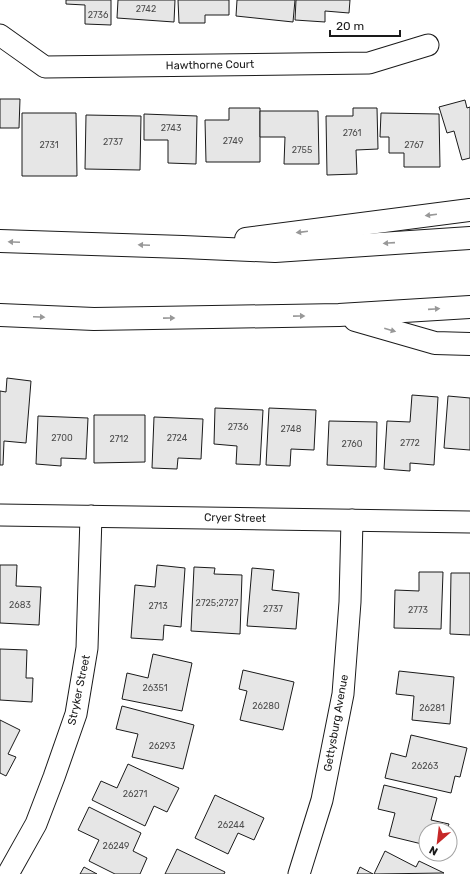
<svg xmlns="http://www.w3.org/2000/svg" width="470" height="874" font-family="Rubik,sans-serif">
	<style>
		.building { fill: #e6e6e6; stroke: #1a1a1a }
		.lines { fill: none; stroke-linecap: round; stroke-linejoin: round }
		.minor-casing { stroke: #1a1a1a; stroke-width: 23 }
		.motorway-casing { stroke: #1a1a1a; stroke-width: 24 }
		.minor { stroke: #fff; stroke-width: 21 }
		.motorway { stroke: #fff; stroke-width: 22 }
		.oneway { fill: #989898 }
		.labels { text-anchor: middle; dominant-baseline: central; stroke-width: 3; stroke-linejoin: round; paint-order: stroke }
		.number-label { font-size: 9px; fill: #4d4d4d }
		.street-label { font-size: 11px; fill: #1a1a1a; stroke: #fff }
	</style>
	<rect width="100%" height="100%" fill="#fff"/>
	<g class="building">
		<polygon points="66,0 111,0 111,25 85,24 85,5 66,4"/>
		<polygon points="118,0 175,0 174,22 117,18"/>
		<polygon points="178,0 229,0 229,15 205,15 205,23 179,23"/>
		<polygon points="237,0 295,0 293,22 236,16"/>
		<polygon points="296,0 350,0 349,13 325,11 325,22 295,20"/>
		<polygon points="0,99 20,99 19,128 0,128"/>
		<polygon points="465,100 467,108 470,107 470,158 462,160 454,131 447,133 439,107"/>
		<polygon points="229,108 260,108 260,162 206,162 205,120 229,120"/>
		<polygon points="353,108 377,108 378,149 356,150 357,174 327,175 326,116 353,116"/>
		<polygon points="260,111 318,111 319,164 284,164 285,137 260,137"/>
		<polygon points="22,113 76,113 77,176 22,176"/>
		<polygon points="381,113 439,114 440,167 404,167 404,153 389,153 389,137 380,137"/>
		<polygon points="144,114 197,116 196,164 168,163 168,140 144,140"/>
		<polygon points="86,115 141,116 140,170 85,169"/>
		<polygon points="7,378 31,381 26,443 4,441 3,465 0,465 0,391 6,392"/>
		<polygon points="412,395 438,397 434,465 410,463 410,471 384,469 387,421 410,422"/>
		<polygon points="448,396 470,398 470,450 444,448"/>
		<polygon points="215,408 263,410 260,465 236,464 237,446 214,444"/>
		<polygon points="269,408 316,410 314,450 291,449 290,466 266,465"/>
		<polygon points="94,415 145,415 145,462 94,463"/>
		<polygon points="38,416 88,418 86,459 61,458 61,466 36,464"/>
		<polygon points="154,417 203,419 201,459 178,458 177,469 152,468"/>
		<polygon points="329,421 377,422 376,467 327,465"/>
		<polygon points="0,565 17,565 16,586 41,587 39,625 0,623"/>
		<polygon points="157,565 185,568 181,627 164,625 163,640 131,638 135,585 155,587"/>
		<polygon points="194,567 215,568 214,574 242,575 240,634 191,631"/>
		<polygon points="252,568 274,570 272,590 299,593 296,629 247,626"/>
		<polygon points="419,572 443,572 441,629 394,628 395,590 419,591"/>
		<polygon points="451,573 470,573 470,635 450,634"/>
		<polygon points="0,649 27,650 26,678 33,678 32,702 0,700"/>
		<polygon points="153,654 192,663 182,711 122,699 127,673 148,678"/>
		<polygon points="243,670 294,682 283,730 240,720 247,691 239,689"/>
		<polygon points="399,671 454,677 450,724 412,720 414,696 396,694"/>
		<polygon points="122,706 194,725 183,769 132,757 138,734 116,729"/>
		<polygon points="0,720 20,730 8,754 16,757 6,776 0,773"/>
		<polygon points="411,735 467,748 460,777 455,776 451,793 385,778 391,753 406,757"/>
		<polygon points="128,764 179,788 167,812 154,806 145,826 92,800 101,781 117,788"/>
		<polygon points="384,785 437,798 431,820 449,824 447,830 426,830 426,845 389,836 395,813 378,809"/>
		<polygon points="215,795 264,818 254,840 238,833 228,854 195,838"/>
		<polygon points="89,807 141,833 133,851 147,858 140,874 115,874 89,861 99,840 78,830"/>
		<polygon points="177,849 225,872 224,874 165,874"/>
		<polygon points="385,851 416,867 419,861 444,873 374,874"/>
		<polygon points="84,867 97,874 80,874"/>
		<polygon points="360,867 373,874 357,874"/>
	</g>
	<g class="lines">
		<defs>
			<g id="minor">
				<polyline points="0,35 45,67 369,63 428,45"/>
				<polyline points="0,515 470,522"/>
				<polyline points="8,874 36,824 54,777 76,714 87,648 91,516"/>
				<polyline points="299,874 322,800 343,694 350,602 352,520"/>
			</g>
			<g id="motorway">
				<polyline points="246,239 470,210"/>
				<polyline points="0,241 183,247 275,251 470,238"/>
				<polyline points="0,315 94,319 339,315 470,307"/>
				<polyline points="355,320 435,343 470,344"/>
			</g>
		</defs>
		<use href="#minor" class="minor-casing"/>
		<use href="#motorway" class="motorway-casing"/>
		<use href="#minor" class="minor"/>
		<use href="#motorway" class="motorway"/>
	</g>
	<defs><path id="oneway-solid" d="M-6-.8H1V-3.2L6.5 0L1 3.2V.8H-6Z"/></defs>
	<g class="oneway">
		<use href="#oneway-solid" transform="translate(431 215) rotate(173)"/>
		<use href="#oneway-solid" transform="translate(302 232) rotate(173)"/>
		<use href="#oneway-solid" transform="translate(14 242) rotate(-178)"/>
		<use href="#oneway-solid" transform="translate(389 243) rotate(176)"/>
		<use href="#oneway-solid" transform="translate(144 245) rotate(-178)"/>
		<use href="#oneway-solid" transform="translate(434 309) rotate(-4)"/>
		<use href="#oneway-solid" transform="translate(299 316) rotate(-1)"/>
		<use href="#oneway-solid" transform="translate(39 317) rotate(3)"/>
		<use href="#oneway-solid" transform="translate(169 318) rotate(-1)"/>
		<use href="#oneway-solid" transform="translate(390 330) rotate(16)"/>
	</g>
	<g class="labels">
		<g class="number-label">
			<text x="146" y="9">2742</text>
			<text x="98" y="15">2736</text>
			<text x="171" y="128">2743</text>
			<text x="352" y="133">2761</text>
			<text x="233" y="141">2749</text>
			<text x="113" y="142">2737</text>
			<text x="49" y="145">2731</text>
			<text x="414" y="145">2767</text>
			<text x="302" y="150">2755</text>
			<text x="238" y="427">2736</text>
			<text x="291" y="429">2748</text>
			<text x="62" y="438">2700</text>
			<text x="177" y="438">2724</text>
			<text x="119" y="439">2712</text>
			<text x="410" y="443">2772</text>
			<text x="352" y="444">2760</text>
			<text x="217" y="603">2725;2727</text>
			<text x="20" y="605">2683</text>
			<text x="158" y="606">2713</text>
			<text x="273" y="609">2737</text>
			<text x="418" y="610">2773</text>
			<text x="155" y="688">26351</text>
			<text x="266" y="706">26280</text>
			<text x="432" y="708">26281</text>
			<text x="162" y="746">26293</text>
			<text x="425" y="766">26263</text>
			<text x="135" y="794">26271</text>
			<text x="231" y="825">26244</text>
			<text x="116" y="846">26249</text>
		</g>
		<g class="street-label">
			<text transform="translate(210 65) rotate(-1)">Hawthorne Court</text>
			<text transform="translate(235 518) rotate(1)">Cryer Street</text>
			<text transform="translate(79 690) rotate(-78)">Stryker Street</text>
			<text transform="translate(336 723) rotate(-80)">Gettysburg Avenue</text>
		</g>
	</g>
	<g transform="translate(438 842) rotate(208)"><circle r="19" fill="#ffffff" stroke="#a3a3a3"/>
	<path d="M0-3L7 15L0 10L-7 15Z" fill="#c62828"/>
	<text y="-6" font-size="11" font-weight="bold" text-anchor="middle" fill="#1a1a1a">N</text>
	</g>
	<path d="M330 30v6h70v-6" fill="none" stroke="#1a1a1a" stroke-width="2"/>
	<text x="336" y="30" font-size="12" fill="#1a1a1a" stroke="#ffffff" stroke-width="3" paint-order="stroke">20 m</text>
</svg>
